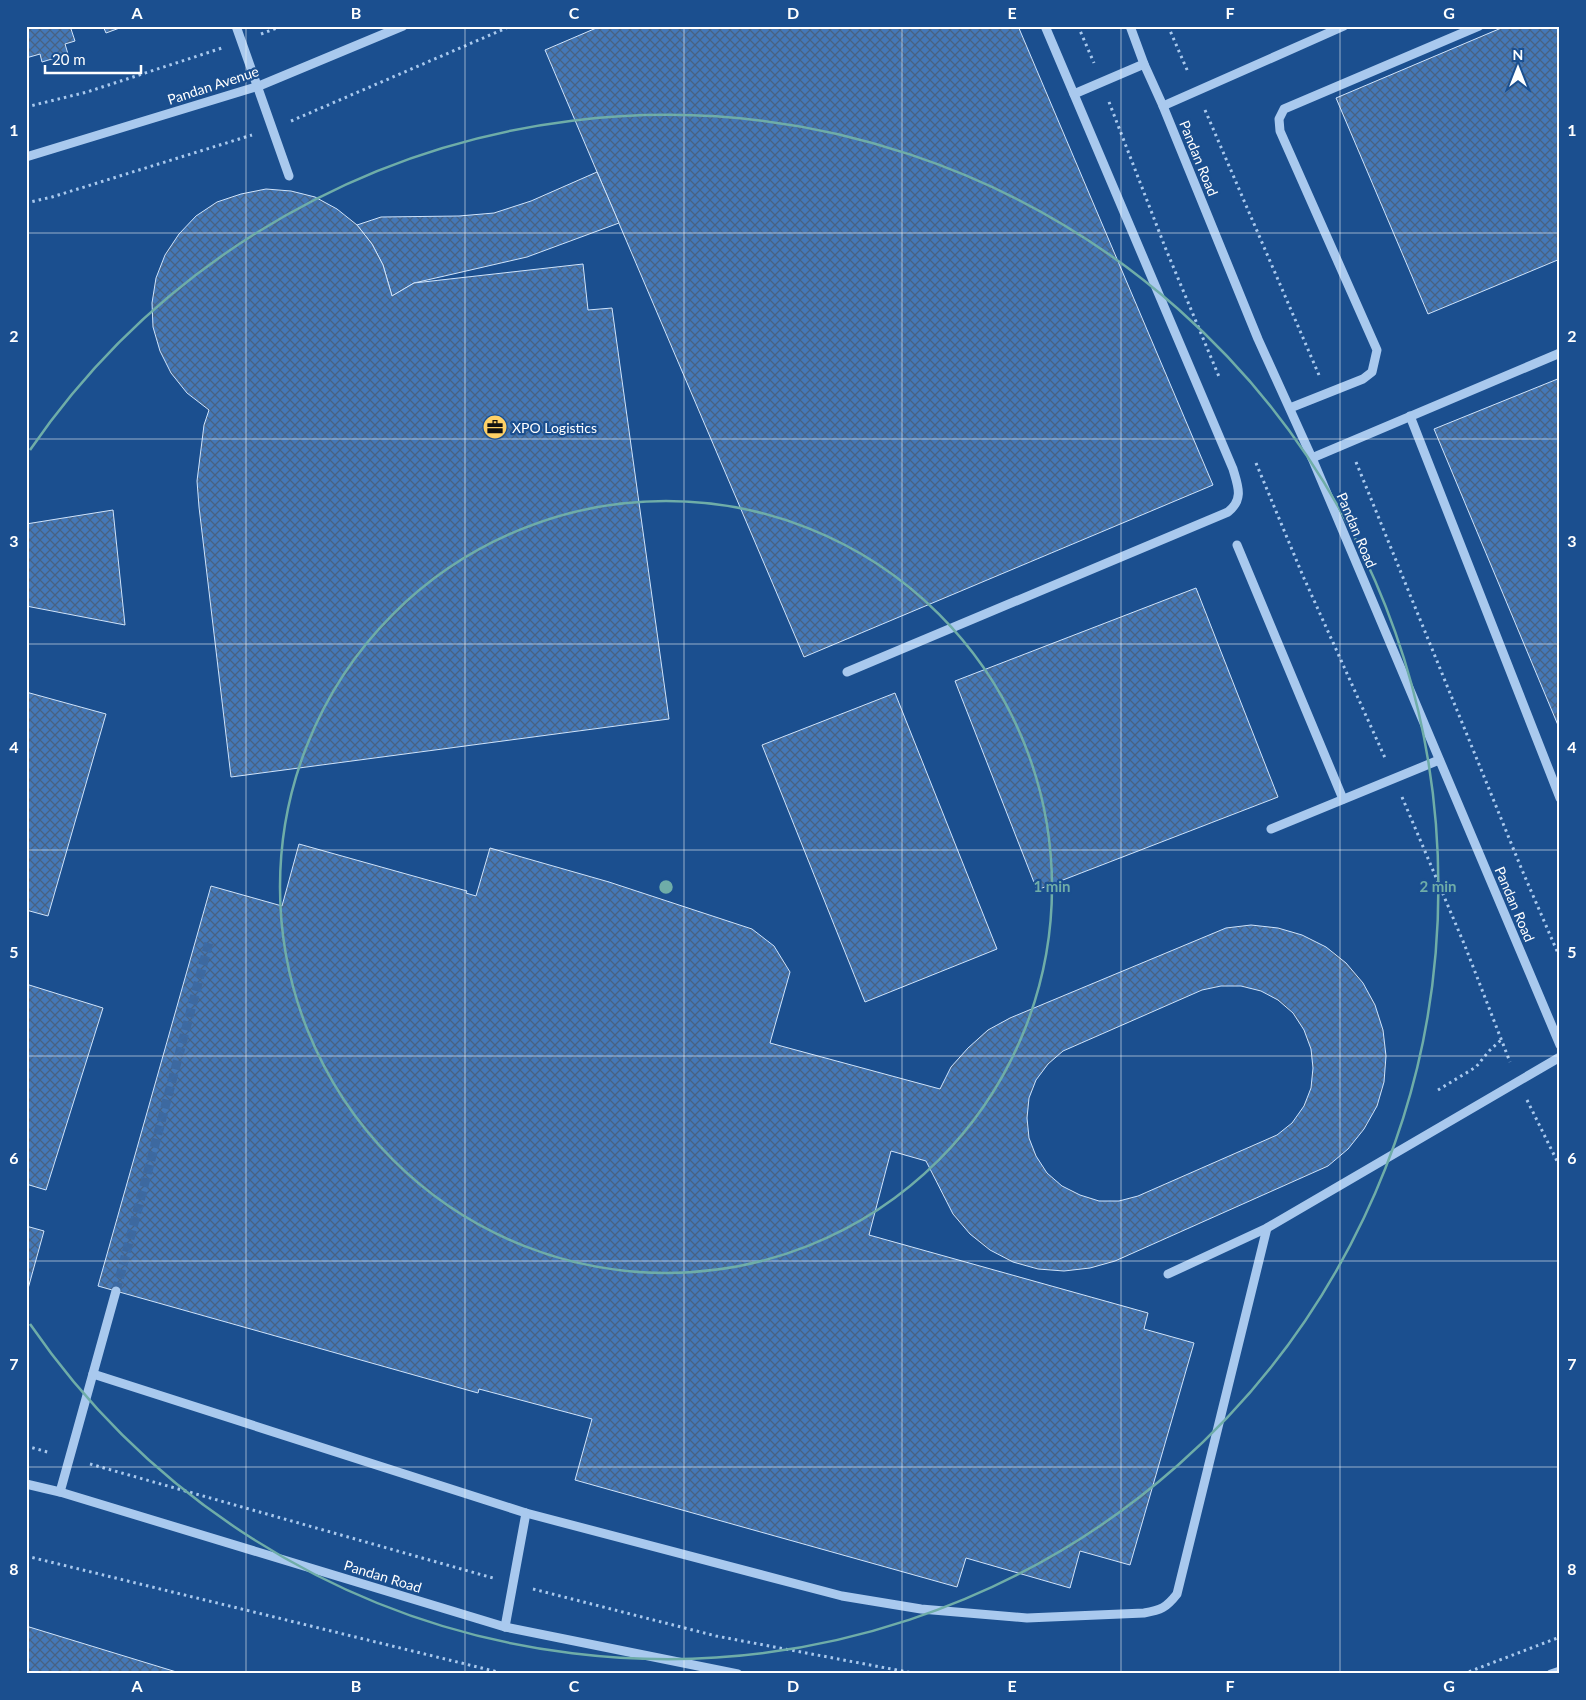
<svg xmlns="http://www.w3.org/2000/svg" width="1586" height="1700" font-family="Lato,sans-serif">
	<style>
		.building { fill: url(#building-cross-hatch); stroke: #cfe3fa; fill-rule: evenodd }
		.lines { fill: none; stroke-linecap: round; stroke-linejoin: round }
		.minor-tunnel { stroke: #3d69a0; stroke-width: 9; stroke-dasharray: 9 4.5; stroke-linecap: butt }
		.path { stroke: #a9c9ee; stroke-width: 3; stroke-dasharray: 2.5 4; stroke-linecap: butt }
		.minor { stroke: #a9c9ee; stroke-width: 9 }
		.grid { fill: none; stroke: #fff; stroke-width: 1; stroke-opacity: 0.55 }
		.ring { fill: none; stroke: #6fada8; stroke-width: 2.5 }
		.labels { text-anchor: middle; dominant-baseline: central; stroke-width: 4.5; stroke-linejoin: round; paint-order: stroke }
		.street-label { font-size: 14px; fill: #fff; stroke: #1b4f8f }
		.poi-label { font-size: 14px; fill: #fff; stroke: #1b4f8f; text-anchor: start }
		.centre { fill: #6fada8; stroke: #1b4f8f; stroke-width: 2.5 }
		.ring-label { font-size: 15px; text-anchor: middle; font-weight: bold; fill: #6fada8; stroke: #1b4f8f; stroke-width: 4.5; stroke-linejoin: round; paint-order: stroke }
		.neatline { fill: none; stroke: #fff; stroke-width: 2 }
		.grid-label { font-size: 16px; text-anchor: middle; font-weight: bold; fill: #fff }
	</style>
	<defs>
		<pattern id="building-cross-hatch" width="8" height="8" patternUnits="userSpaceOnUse" patternTransform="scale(1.25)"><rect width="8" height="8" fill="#4478b7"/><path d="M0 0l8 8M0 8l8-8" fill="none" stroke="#486282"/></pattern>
	</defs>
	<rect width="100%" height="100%" fill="#1b4f8f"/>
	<g class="building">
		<polygon points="26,26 70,26 75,41 65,44 68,54 42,62 40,54 26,58"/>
		<polygon points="103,26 125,26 106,33"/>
		<polygon points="601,26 1018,26 1213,485 804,657 545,50"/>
		<polygon points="1506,26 1560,26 1560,259 1428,314 1336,98"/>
		<polygon points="597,172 619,223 527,257 414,283 392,296 383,265 372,244 357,225 381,217 459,216 494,213 531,201"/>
		<polygon points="266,189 291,191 315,197 337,209 357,225 372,244 383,265 392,296 414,283 583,264 588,310 612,308 669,719 231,777 199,507 197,481 204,425 209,410 187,393 171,373 160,351 153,327 152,303 156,278 165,255 179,234 196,216 217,202 241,194"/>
		<polygon points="1560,378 1560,730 1434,429"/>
		<polygon points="113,510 125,625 26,606 26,524"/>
		<polygon points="1196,588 1278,797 1037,890 955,681"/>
		<polygon points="26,692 106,714 48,916 26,910"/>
		<polygon points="895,693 997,949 865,1002 762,745"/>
		<path d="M299 844 467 891 466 893 476 896 490 848 609 882 752 929 774 946 790 972 770 1043 940 1089 951 1067 968 1048 988 1030 1010 1018 1226 928 1251 925 1278 928 1302 935 1326 947 1346 963 1363 983 1375 1005 1383 1030 1386 1056 1384 1082 1377 1106 1364 1129 1348 1149 1328 1166 1115 1261 1090 1268 1064 1271 1038 1269 1013 1262 990 1250 970 1234 953 1214 926 1161 891 1151 869 1235 1148 1313 1144 1329 1194 1343 1130 1565 1080 1551 1070 1588 966 1558 957 1587 575 1480 592 1419 479 1389 478 1393 98 1286 211 886 282 906ZM1221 986H1241L1261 991 1278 1000 1293 1013 1304 1030 1311 1049 1313 1068 1311 1088 1304 1106 1292 1123 1277 1135 1138 1196 1119 1201H1099L1080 1195 1062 1186 1047 1173 1036 1156 1029 1138 1027 1118 1029 1098 1036 1080 1048 1064 1063 1051 1202 990Z"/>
		<polygon points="26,984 103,1008 46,1190 26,1184"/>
		<polygon points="26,1226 44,1231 26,1296"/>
		<polygon points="26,1626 183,1674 26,1674"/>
	</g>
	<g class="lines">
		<polyline class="minor-tunnel" points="116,1291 209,942"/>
		<g class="path">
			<polyline points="1078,26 1094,63"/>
			<polyline points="1168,26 1188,72"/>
			<polyline points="261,34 282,26"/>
			<polyline points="1109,102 1165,247 1220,379"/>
			<polyline points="26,107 87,92 222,48"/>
			<polyline points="1205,110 1319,375"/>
			<polyline points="291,121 511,26"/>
			<polyline points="26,203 52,197 252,135"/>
			<polyline points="1356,462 1522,870 1560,958"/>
			<polyline points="1256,463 1303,576 1386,760"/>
			<polyline points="1402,797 1465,946 1510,1062"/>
			<polyline points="1438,1090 1476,1067 1489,1051 1501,1040"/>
			<polyline points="1527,1100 1560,1167"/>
			<polyline points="26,1446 51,1453"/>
			<polyline points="90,1464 493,1578"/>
			<polyline points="26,1556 506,1674"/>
			<polyline points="533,1589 716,1636 918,1674"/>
			<polyline points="1463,1674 1560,1637"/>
		</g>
		<g class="minor">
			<polyline points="236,26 289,176"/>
			<polyline points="1130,26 1144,64 1163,106 1258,339 1312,458 1560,1045"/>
			<polyline points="1074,94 1144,64"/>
			<polyline points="1163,106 1344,26"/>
			<polyline points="26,157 259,86 403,26"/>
			<polyline points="1290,408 1363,379 1372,372 1377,350 1280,131 1279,119 1284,109 1479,26"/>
			<polyline points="1410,416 1560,798"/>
			<polyline points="1312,458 1560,353"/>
			<polyline points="1237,545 1343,799"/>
			<path d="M847 672 1228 512C1244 499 1238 486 1233 469L1045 26"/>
			<polyline points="1271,829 1439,760"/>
			<polyline points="1168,1274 1267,1228 1560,1057"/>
			<path d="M93 1374 526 1513 842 1596 921 1609 1027 1618 1144 1613C1161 1610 1166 1608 1177 1594L1267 1228"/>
			<polyline points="26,1484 60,1492 505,1627 738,1674"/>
			<polyline points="60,1492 116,1291"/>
			<polyline points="505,1627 526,1513"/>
			<polyline points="1551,1674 1560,1671"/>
		</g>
	</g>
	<path class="grid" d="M246 26V1674M465 26V1674M684 26V1674M902 26V1674M1121 26V1674M1340 26V1674M26 233H1560M26 439H1560M26 644H1560M26 850H1560M26 1056H1560M26 1261H1560M26 1467H1560"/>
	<g class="ring">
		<circle cx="666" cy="887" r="386"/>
		<path d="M30 450A772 772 0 1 1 30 1324"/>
	</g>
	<defs>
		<symbol id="office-disc" viewBox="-11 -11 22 22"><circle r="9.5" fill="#ffd166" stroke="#1b4f8f"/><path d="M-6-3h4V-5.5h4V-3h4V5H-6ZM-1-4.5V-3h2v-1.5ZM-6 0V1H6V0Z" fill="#111"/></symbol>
	</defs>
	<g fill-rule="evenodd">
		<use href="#office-disc" x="481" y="413" width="28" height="28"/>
	</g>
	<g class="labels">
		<g class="street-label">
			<text transform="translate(213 85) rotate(-18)">Pandan Avenue</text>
			<text transform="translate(1199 158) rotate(68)">Pandan Road</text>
			<text transform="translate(1357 530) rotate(67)">Pandan Road</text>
			<text transform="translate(1515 904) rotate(67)">Pandan Road</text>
			<text transform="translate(383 1576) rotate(17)">Pandan Road</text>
		</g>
		<g class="poi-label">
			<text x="512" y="427">XPO Logistics</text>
		</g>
	</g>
	<circle cx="666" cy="887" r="8" class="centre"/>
	<g class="ring-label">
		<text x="1052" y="892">1 min</text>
		<text x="1438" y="892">2 min</text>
	</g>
	<rect width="1586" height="1700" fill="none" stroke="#1b4f8f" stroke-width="55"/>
	<g transform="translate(1518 68)" stroke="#1b4f8f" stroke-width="4" paint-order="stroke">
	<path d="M0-4L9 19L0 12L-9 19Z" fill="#ffffff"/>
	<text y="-8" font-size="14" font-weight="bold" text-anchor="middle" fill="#ffffff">N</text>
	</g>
	<path d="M45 65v8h96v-8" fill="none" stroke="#ffffff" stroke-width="2.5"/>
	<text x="52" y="65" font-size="15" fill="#ffffff" stroke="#1b4f8f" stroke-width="4" paint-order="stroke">20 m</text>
	<rect x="28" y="28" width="1530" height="1644" class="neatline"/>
	<g class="grid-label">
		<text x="137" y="19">A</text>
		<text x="356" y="19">B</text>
		<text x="574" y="19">C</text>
		<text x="793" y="19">D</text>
		<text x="1012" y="19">E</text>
		<text x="1230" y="19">F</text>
		<text x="1449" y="19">G</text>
		<text x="14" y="136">1</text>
		<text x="1572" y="136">1</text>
		<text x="14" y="342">2</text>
		<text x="1572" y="342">2</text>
		<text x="14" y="547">3</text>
		<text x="1572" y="547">3</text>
		<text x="14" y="753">4</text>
		<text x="1572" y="753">4</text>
		<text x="14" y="958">5</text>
		<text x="1572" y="958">5</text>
		<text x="14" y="1164">6</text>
		<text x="1572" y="1164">6</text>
		<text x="14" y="1370">7</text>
		<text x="1572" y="1370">7</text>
		<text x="14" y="1575">8</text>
		<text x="1572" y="1575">8</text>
		<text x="137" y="1692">A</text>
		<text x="356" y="1692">B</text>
		<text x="574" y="1692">C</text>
		<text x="793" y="1692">D</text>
		<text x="1012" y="1692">E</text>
		<text x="1230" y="1692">F</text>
		<text x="1449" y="1692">G</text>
	</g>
</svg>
